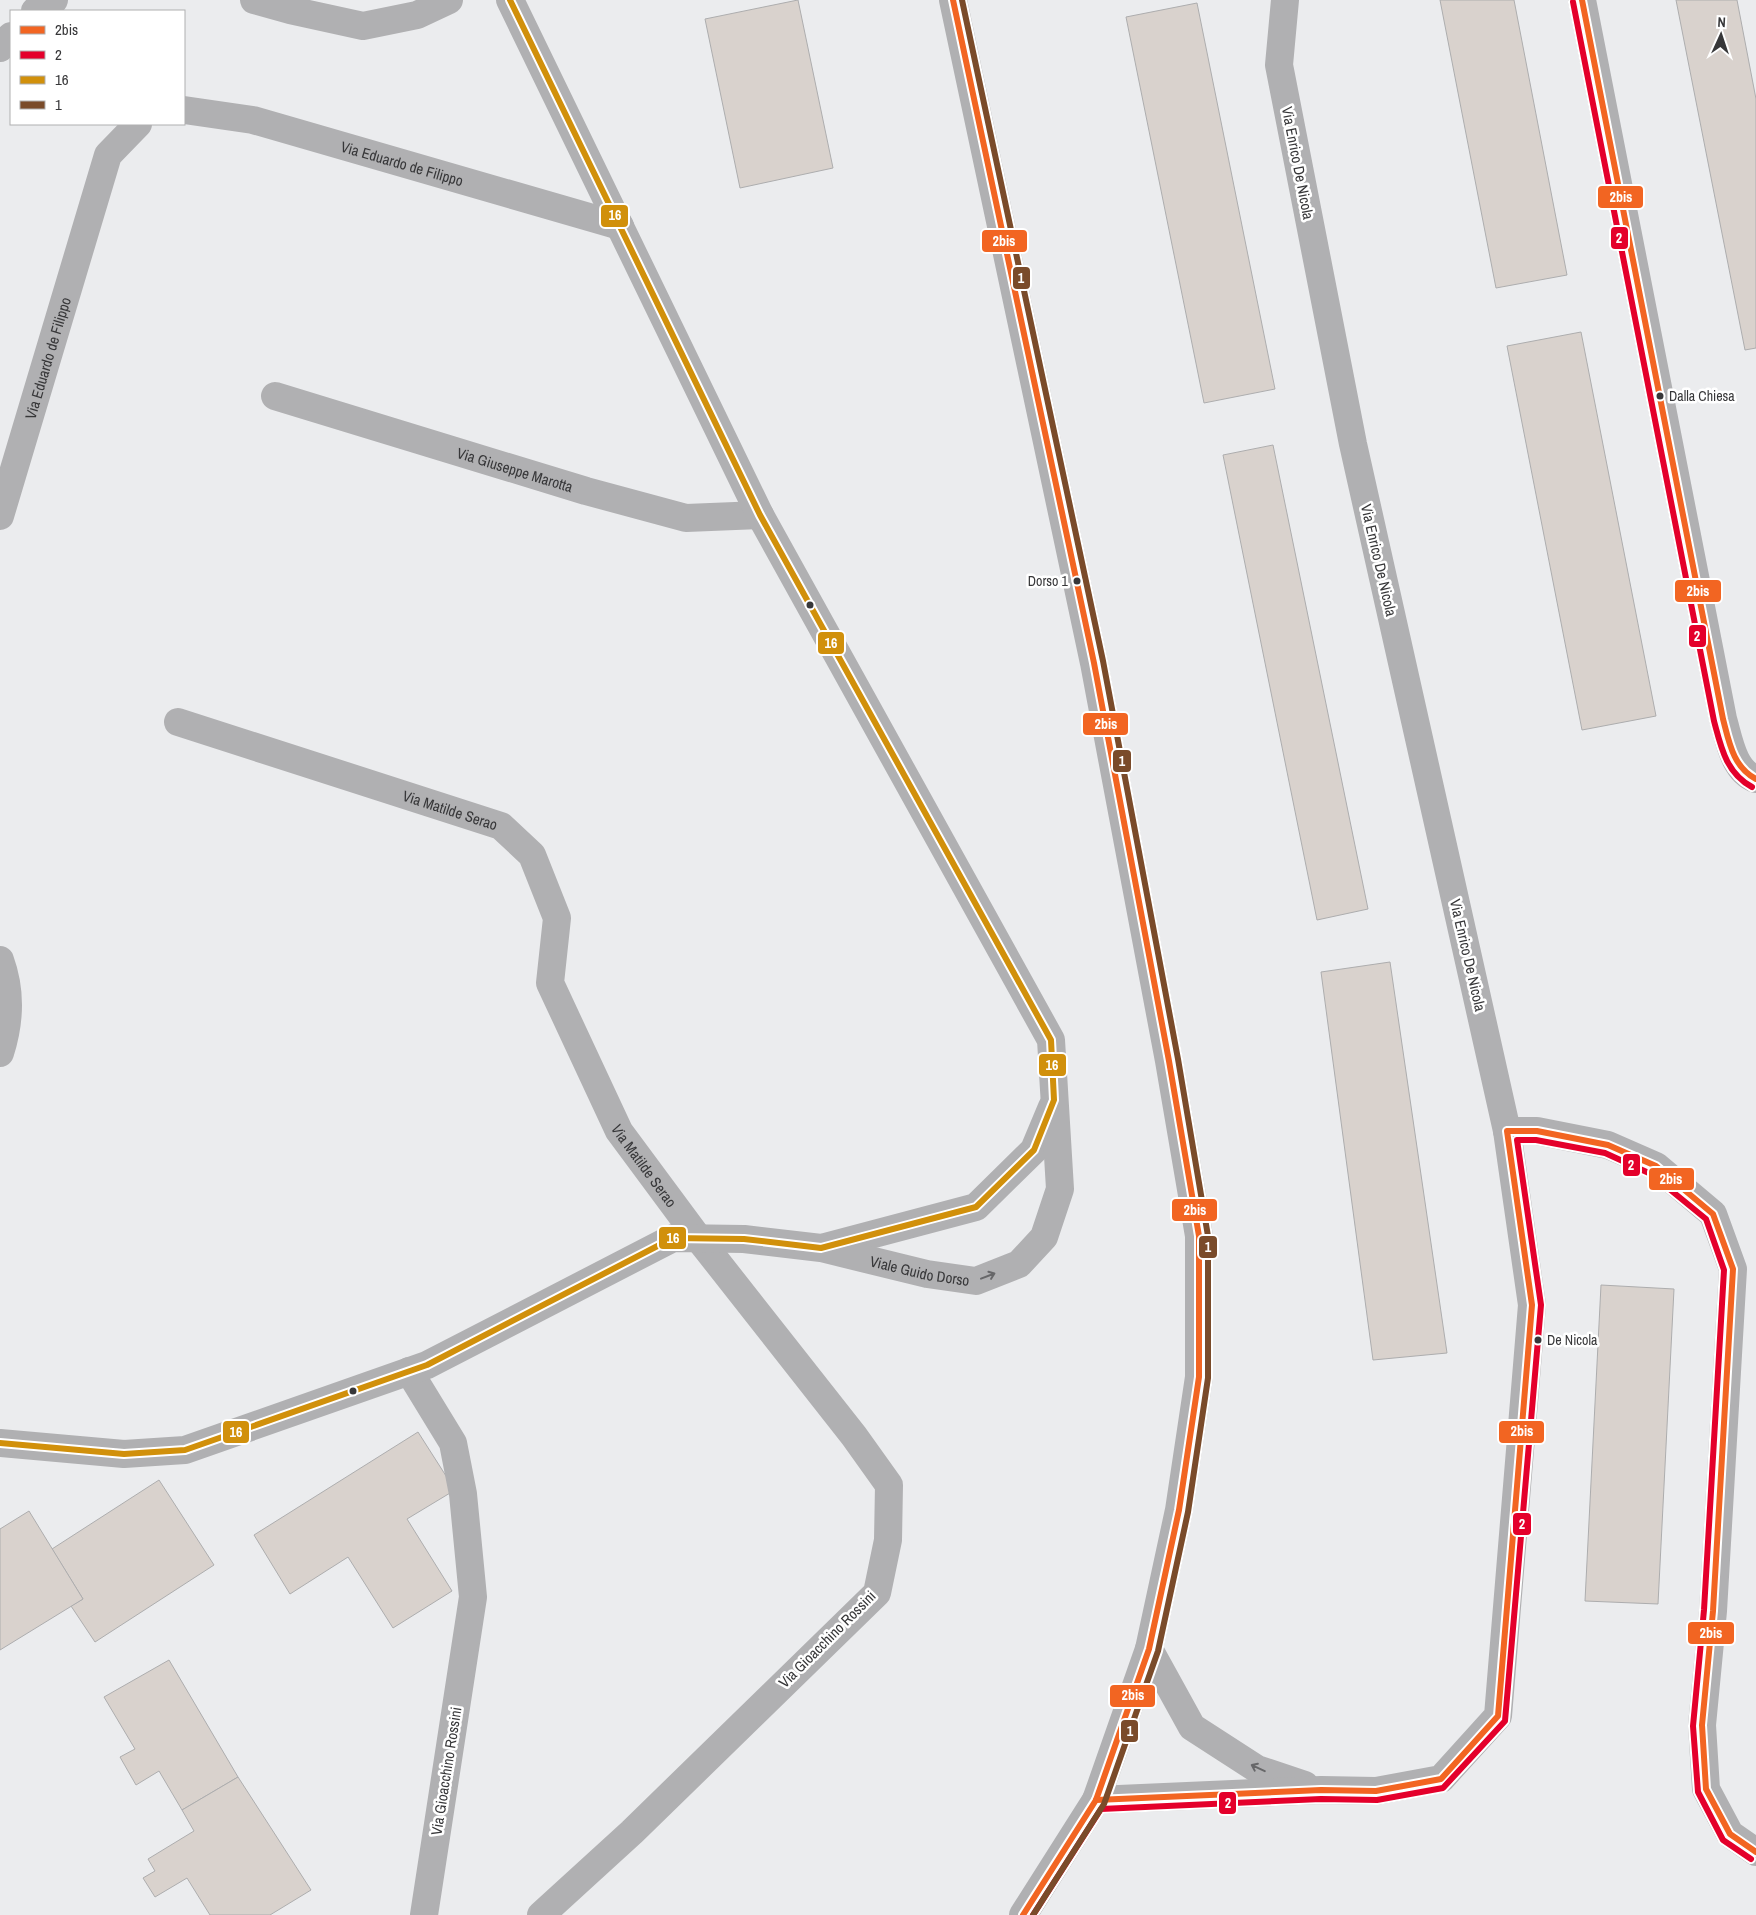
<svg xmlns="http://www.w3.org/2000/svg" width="1756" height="1915" font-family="'Archivo Narrow',sans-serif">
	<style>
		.building { fill: #d9d2cd; stroke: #adadae }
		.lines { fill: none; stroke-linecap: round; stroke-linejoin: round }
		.minor { stroke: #b0b0b2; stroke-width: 28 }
		.bus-1-casing { stroke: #fff; stroke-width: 10 }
		.bus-2-casing { stroke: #fff; stroke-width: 10 }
		.bus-3-casing { stroke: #fff; stroke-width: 10 }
		.bus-4-casing { stroke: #fff; stroke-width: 10 }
		.bus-1 { stroke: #f26522; stroke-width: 6 }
		.bus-2 { stroke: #e4002b; stroke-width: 6 }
		.bus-3 { stroke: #d1900b; stroke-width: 6 }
		.bus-4 { stroke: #7a4b2a; stroke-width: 6 }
		.oneway { stroke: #676769 }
		.bus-dot { fill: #373739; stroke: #fff; stroke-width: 2 }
		.labels { text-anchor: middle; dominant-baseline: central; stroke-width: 5; stroke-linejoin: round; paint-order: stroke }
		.bus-label { font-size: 14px; fill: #373739; stroke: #fff; text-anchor: start }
		.street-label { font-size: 15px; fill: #373739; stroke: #fff }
		.line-badge { stroke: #fff; stroke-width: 2 }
		.badge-label { font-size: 14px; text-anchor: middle; font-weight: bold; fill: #fff }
	</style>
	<rect width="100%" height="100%" fill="#ebecee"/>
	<g class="building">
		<polygon points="798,0 833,168 740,188 705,19"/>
		<polygon points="1440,0 1514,0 1567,275 1496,288"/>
		<polygon points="1676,0 1737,0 1756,99 1756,348 1745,350"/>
		<polygon points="1197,3 1275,389 1204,403 1126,17"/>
		<polygon points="1581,332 1656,716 1582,730 1507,346"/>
		<polygon points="1273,445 1368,909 1317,920 1223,455"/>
		<polygon points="1390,962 1447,1353 1373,1360 1321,972"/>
		<polygon points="1601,1285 1674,1289 1658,1604 1585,1601"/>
		<polygon points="418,1432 455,1490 407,1519 452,1591 393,1628 348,1557 290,1594 254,1535"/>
		<polygon points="159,1480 214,1565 95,1642 71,1606 83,1599 52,1549"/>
		<polygon points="29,1511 83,1599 0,1650 0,1529"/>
		<polygon points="169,1660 238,1777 182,1810 159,1771 136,1785 120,1757 135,1749 104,1697"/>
		<polygon points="238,1777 311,1890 270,1915 210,1915 187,1878 155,1897 143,1878 155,1871 148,1859 194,1831 182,1810"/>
	</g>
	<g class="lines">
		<g class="minor">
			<polyline points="254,0 290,10 363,26 417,15 449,0"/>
			<polyline points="953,0 1094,663 1169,1061 1199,1236 1199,1377 1179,1510 1149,1649 1096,1800 1023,1915"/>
			<path d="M1582 0 1723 719C1729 739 1733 771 1756 779"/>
			<polyline points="35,11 42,4 54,0"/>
			<polyline points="0,48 11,36"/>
			<path id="s1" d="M184 110 253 120 620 226"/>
			<path id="s2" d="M275 396 586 491 686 518 760 515"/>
			<path id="s3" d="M0 516 108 155 138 124"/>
			<path id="s4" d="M178 722 501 826 532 855 557 918 550 983 619 1131 699 1239 854 1436 889 1485 888 1540 877 1593 632 1832 541 1915"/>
			<path d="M0 960C11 990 10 1022 0 1053"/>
			<polyline points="1507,1131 1537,1131 1608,1145 1656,1166 1713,1214 1733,1269 1713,1611 1702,1725 1706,1789 1730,1834 1756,1852"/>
			<polyline points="825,1247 976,1207 1034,1150 1052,1107"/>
			<polyline points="409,1371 453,1443 463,1494 473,1597 424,1915"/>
			<path id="s5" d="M0 1443 124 1454 185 1450 427 1365 673 1238 744 1239 821 1248 927 1274 976 1281 1019 1264 1044 1237 1060 1189 1051 1040 760 515 510 0"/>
			<polyline points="1149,1649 1192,1727 1257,1769 1305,1785"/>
			<polyline points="1096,1800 1321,1790 1376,1791 1441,1779 1498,1716 1532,1305 1507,1131 1353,444 1279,65 1285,0"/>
		</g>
		<defs>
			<g id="bus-1">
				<polyline points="953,0 1094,663 1169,1061 1199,1236 1199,1377 1179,1510 1149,1649 1096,1800 1023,1915"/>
				<path d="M1582 0 1723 719C1729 742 1733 767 1756 779"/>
				<polyline points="1096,1800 1321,1790 1376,1791 1441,1779 1498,1716 1532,1305 1507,1131 1537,1131 1608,1145 1656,1166 1713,1214 1733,1269 1713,1611 1702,1725 1706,1789 1730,1834 1756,1852"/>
			</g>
			<g id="bus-2">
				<path d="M1573 2 1714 721C1721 747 1726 773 1752 787"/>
				<polyline points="1033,1915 1101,1809 1321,1799 1377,1800 1443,1788 1505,1721 1541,1305 1517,1140 1536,1140 1605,1153 1651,1174 1706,1219 1724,1270 1704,1610 1693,1726 1698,1792 1723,1840 1751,1859"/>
			</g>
			<polyline id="bus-3" points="0,1443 124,1454 185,1450 427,1365 673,1238 744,1239 821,1248 976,1207 1034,1150 1054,1100 1051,1040 760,515 510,0"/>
			<polyline id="bus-4" points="962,0 1103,661 1178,1059 1208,1236 1208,1378 1188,1512 1158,1651 1104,1804 1033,1915"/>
		</defs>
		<use href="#bus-1" class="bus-1-casing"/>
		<use href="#bus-2" class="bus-2-casing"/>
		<use href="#bus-3" class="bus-3-casing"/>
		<use href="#bus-4" class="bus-4-casing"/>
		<use href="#bus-1" class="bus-1"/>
		<use href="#bus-2" class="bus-2"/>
		<use href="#bus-3" class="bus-3"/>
		<use href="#bus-4" class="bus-4"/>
	</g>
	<defs><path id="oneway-shaft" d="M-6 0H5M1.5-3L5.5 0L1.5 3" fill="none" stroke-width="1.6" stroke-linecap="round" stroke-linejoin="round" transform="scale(1.25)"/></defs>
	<g class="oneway">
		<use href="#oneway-shaft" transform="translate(988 1276) rotate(-21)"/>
		<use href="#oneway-shaft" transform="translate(1258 1768) rotate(-155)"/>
	</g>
	<g class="bus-dot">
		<circle cx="1660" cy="396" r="4.5"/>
		<circle cx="1077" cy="581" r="4.5"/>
		<circle cx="810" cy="605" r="4.5"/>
		<circle cx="1538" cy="1340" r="4.5"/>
		<circle cx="353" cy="1391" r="4.5"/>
	</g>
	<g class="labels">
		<g class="bus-label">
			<text x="1669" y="396">Dalla Chiesa</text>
			<text x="1068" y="581" text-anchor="end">Dorso 1</text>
			<text x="1547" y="1340">De Nicola</text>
		</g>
		<g class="street-label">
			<text stroke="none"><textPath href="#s1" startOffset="225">Via Eduardo de Filippo</textPath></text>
			<text transform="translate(1298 163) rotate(79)">Via Enrico De Nicola</text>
			<text stroke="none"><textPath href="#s3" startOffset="165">Via Eduardo de Filippo</textPath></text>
			<text stroke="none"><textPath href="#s2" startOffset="251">Via Giuseppe Marotta</textPath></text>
			<text transform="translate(1379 560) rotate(77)">Via Enrico De Nicola</text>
			<text stroke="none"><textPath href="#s4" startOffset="286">Via Matilde Serao</textPath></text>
			<text transform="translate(1468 955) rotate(77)">Via Enrico De Nicola</text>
			<text stroke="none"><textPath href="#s4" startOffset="721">Via Matilde Serao</textPath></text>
			<text stroke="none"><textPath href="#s5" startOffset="969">Viale Guido Dorso</textPath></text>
			<text transform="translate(827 1639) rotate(-45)">Via Gioacchino Rossini</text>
			<text transform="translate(446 1771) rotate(-81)">Via Gioacchino Rossini</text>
		</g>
	</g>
	<g class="line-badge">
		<rect x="1597" y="185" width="47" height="24" rx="5" fill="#f26522"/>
		<rect x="600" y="204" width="29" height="24" rx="5" fill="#d1900b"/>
		<rect x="1610" y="226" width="19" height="24" rx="5" fill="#e4002b"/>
		<rect x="981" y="229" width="47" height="24" rx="5" fill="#f26522"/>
		<rect x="1012" y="266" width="19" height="24" rx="5" fill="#7a4b2a"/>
		<rect x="1674" y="579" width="48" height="24" rx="5" fill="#f26522"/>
		<rect x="1688" y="624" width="19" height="24" rx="5" fill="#e4002b"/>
		<rect x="817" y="631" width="28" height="24" rx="5" fill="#d1900b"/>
		<rect x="1082" y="712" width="47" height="24" rx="5" fill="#f26522"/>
		<rect x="1112" y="749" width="20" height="24" rx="5" fill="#7a4b2a"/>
		<rect x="1038" y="1053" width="29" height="24" rx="5" fill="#d1900b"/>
		<rect x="1622" y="1153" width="19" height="24" rx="5" fill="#e4002b"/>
		<rect x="1648" y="1167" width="47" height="24" rx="5" fill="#f26522"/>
		<rect x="1171" y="1198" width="47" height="24" rx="5" fill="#f26522"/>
		<rect x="658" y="1226" width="29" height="24" rx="5" fill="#d1900b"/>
		<rect x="1198" y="1235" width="20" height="24" rx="5" fill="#7a4b2a"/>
		<rect x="1498" y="1420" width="47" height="24" rx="5" fill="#f26522"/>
		<rect x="222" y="1420" width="28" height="24" rx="5" fill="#d1900b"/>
		<rect x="1512" y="1512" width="20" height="24" rx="5" fill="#e4002b"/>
		<rect x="1687" y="1621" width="48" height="24" rx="5" fill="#f26522"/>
		<rect x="1109" y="1684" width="47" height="24" rx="5" fill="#f26522"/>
		<rect x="1120" y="1719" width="19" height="24" rx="5" fill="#7a4b2a"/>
		<rect x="1218" y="1791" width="19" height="24" rx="5" fill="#e4002b"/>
	</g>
	<g class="badge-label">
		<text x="1621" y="202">2bis</text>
		<text x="615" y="220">16</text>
		<text x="1619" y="243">2</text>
		<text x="1004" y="246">2bis</text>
		<text x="1021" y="283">1</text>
		<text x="1698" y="596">2bis</text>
		<text x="1697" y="641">2</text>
		<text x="831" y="648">16</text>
		<text x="1106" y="729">2bis</text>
		<text x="1122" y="766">1</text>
		<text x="1052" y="1070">16</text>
		<text x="1631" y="1170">2</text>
		<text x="1671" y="1184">2bis</text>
		<text x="1195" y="1215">2bis</text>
		<text x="673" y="1243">16</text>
		<text x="1208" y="1252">1</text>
		<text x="1522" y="1436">2bis</text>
		<text x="236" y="1437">16</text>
		<text x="1522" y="1529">2</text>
		<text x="1711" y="1638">2bis</text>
		<text x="1133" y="1700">2bis</text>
		<text x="1130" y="1736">1</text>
		<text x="1228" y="1808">2</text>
	</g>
	<rect x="10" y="10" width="175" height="115" fill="#ffffff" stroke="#afafb0"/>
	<rect x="20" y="26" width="25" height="8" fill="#f26522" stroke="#afafb0"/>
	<text x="55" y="35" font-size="15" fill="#373739">2bis</text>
	<rect x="20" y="51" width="25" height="8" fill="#e4002b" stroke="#afafb0"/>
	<text x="55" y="60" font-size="15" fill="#373739">2</text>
	<rect x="20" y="76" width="25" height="8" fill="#d1900b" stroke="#afafb0"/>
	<text x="55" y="85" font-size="15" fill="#373739">16</text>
	<rect x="20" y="101" width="25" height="8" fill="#7a4b2a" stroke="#afafb0"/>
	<text x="55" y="110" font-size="15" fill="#373739">1</text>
	<g transform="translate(1721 35) rotate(3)" stroke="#ffffff" stroke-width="4" paint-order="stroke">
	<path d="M0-4L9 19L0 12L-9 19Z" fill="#373739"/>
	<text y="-8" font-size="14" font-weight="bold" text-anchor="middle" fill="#373739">N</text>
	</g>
</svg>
